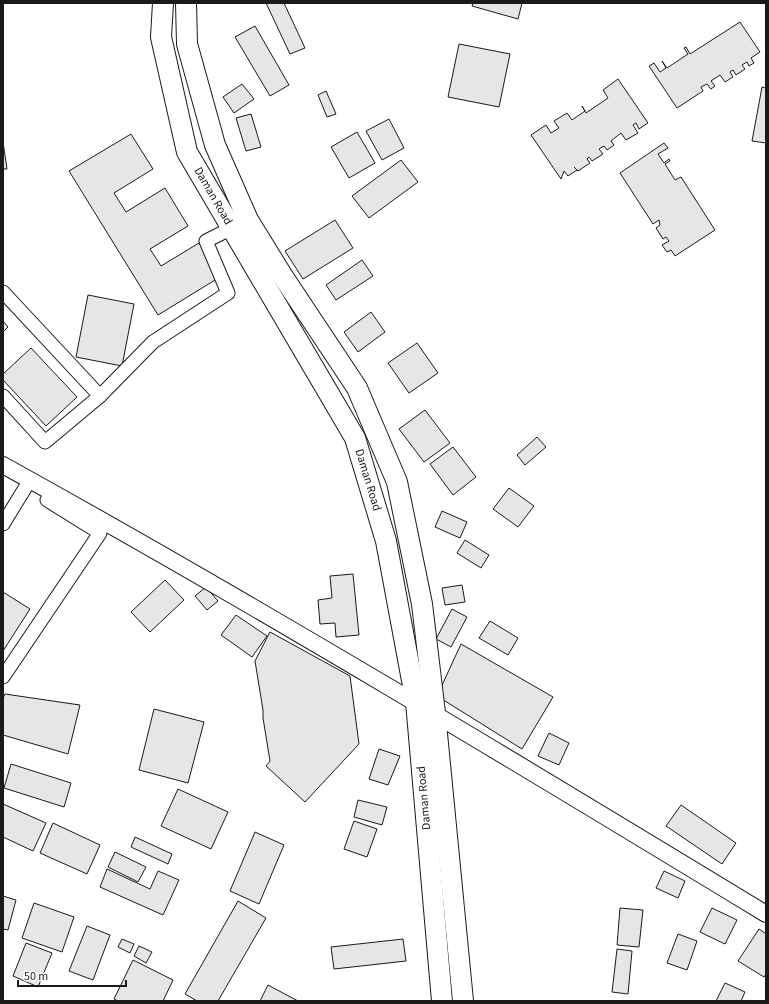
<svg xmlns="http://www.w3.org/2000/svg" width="769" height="1004" font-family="'Source Sans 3',sans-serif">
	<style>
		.building { fill: #e6e6e6; stroke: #1a1a1a }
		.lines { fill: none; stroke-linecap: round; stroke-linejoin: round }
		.minor-casing { stroke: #1a1a1a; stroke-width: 15 }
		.tertiary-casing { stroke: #1a1a1a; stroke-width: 18 }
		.primary-casing { stroke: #1a1a1a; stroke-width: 22 }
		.minor { stroke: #fff; stroke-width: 13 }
		.tertiary { stroke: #fff; stroke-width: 16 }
		.primary { stroke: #fff; stroke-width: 20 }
		.labels { text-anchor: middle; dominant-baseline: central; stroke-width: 3; stroke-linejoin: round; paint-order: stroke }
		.street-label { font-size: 12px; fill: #1a1a1a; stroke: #fff }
	</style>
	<rect width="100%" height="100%" fill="#fff"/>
	<g class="building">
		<polygon points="266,3 284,3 305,48 290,54"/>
		<polygon points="473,3 522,3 518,19 472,6"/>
		<polygon points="740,22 760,52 751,58 754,63 749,66 747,62 742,65 745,69 736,75 733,70 730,72 733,77 725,82 720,75 711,81 715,86 711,89 707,84 701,87 703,91 677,108 649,66 654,63 660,72 666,68 662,61 667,68 688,54 684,48 686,47 690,54"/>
		<polygon points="255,26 289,85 270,96 235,37"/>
		<polygon points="459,44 510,54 499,107 448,97"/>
		<polygon points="618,79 648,123 639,129 636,123 633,125 638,133 626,140 621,133 611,141 614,145 607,150 604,146 599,149 603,154 592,161 589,157 587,159 590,163 578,171 574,167 577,170 568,176 564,171 561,179 531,135 546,125 551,133 559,128 554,121 567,113 572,120 585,111 582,106 586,113 608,98 603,90"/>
		<polygon points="242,84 254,99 234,113 223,97"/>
		<polygon points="762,87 766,88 766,143 752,141"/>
		<polygon points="326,91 336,114 327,117 318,95"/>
		<polygon points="251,114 261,147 246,151 236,118"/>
		<polygon points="389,119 404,148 382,160 366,131"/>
		<polygon points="357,132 375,163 349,178 331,147"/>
		<polygon points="131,134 153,169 114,193 126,212 165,188 188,226 150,249 161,266 199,243 220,277 158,315 69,171"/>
		<polygon points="3,142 7,169 3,169"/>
		<polygon points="664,143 668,148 658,154 664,163 669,159 670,161 665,164 675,180 681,177 715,230 675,256 671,250 667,252 662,245 669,241 666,237 663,239 656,228 660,225 659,220 653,224 620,173"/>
		<polygon points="401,160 418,182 369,218 352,196"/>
		<polygon points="335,220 353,248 303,279 285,251"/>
		<polygon points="362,260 373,276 336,300 326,285"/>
		<polygon points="88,295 134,304 122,366 76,357"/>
		<polygon points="371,312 385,332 358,352 344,332"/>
		<polygon points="3,321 8,327 3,332"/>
		<polygon points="417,343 438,373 409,393 388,363"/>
		<polygon points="31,348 77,397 46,426 3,380 3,374"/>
		<polygon points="425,410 450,443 424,462 399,429"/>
		<polygon points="537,437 546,447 525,465 517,455"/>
		<polygon points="453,447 476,477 453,495 430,464"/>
		<polygon points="509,488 534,506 518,527 493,509"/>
		<polygon points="442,511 467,522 460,538 435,527"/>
		<polygon points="465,540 489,555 481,568 457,553"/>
		<polygon points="353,574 359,635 336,637 335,623 320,624 318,600 332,598 330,576"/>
		<polygon points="165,580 184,600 150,632 131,612"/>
		<polygon points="462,585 465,602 445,605 442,588"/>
		<polygon points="206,587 218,601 207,610 195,596"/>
		<polygon points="3,592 30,609 3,651"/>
		<polygon points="452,609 467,617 451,647 436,639"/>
		<polygon points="236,615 267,636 252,657 221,635"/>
		<polygon points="490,621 518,638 508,655 479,638"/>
		<polygon points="270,632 350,676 359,744 305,802 266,766 270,761 263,718 263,710 255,661"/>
		<polygon points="461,644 553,697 522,749 437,696"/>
		<polygon points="5,694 80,705 68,754 3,735 3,698"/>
		<polygon points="154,709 204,722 188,783 139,770"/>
		<polygon points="549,733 569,743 559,765 538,756"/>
		<polygon points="379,749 400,756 388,785 369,779"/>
		<polygon points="11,764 71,783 64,807 4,788"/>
		<polygon points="178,789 228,812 211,849 161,826"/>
		<polygon points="358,800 387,807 382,825 354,817"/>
		<polygon points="3,804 46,823 33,851 3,837"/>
		<polygon points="681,805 736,843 722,864 666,826"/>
		<polygon points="354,821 377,829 367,857 344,849"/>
		<polygon points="53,823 100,845 87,874 40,853"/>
		<polygon points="255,832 284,845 259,904 230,891"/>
		<polygon points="135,837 172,854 168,864 131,847"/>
		<polygon points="115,852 146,867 138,882 108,867"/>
		<polygon points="107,869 150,889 158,871 179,880 163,915 100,887"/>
		<polygon points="664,871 685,881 678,898 656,888"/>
		<polygon points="3,896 16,900 8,930 3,929"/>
		<polygon points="238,901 266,918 218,1001 197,1001 185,994"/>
		<polygon points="34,903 74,917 62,952 22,938"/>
		<polygon points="620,908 643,910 639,947 617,945"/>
		<polygon points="712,908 737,920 725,944 700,932"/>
		<polygon points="87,926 110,935 93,980 69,971"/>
		<polygon points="759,929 766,934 766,974 764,977 738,961"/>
		<polygon points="678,934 697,941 687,970 667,963"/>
		<polygon points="122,939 134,944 130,953 118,947"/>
		<polygon points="403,939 406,961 334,969 331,947"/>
		<polygon points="26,943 52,953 38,987 13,976"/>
		<polygon points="139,946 152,952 146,963 134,956"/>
		<polygon points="617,949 632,951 628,994 612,992"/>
		<polygon points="133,960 173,980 163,1001 118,1001 114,999"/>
		<polygon points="725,983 745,992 741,1001 716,1001"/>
		<polygon points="268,985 298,1001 260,1001"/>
	</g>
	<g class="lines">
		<defs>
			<g id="minor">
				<polyline points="3,292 100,396"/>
				<polyline points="3,396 45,442 100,396 153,342 228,293 206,241 232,228"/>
				<polyline points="3,524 30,480"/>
				<polyline points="3,677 100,533 47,500 52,493"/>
			</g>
			<path id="tertiary" d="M3 465C261 608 514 761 766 914"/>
			<g id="primary">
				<polyline points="163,3 161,37 187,152 355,438 386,541 416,702 442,1001"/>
				<polyline points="186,3 187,44 215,145 248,220 282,275 357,388 397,482 422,604 435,713 463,1001"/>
			</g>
		</defs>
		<use href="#minor" class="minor-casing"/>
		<use href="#tertiary" class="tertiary-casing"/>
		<use href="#primary" class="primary-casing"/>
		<use href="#minor" class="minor"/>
		<use href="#tertiary" class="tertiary"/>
		<use href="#primary" class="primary"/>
	</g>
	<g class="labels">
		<g class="street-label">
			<text transform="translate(213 196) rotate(60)">Daman Road</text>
			<text transform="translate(368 480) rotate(73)">Daman Road</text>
			<text transform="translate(424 798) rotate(-95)">Daman Road</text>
		</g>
	</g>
	<rect width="769" height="1004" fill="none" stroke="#1a1a1a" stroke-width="8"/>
	<path d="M18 980v6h108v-6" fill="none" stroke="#1a1a1a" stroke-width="2"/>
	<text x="24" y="980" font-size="12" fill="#1a1a1a" stroke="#ffffff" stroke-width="3" paint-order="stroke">50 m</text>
</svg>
